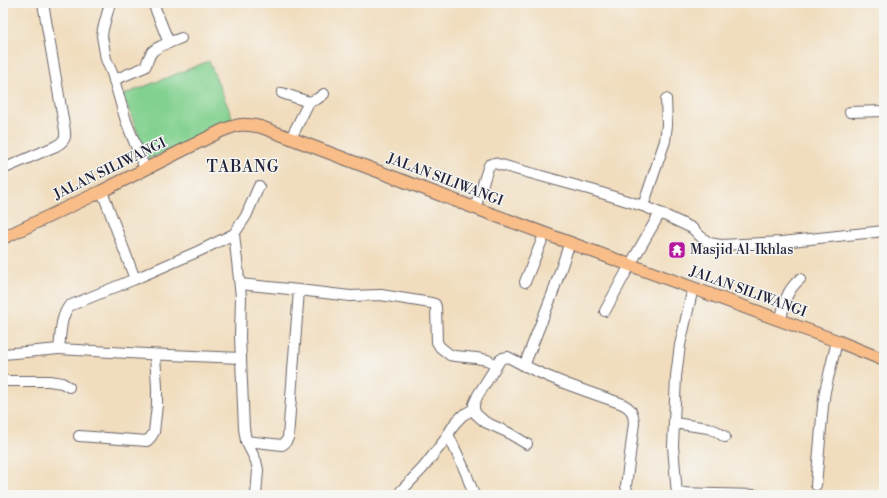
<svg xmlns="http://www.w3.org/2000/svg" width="887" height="498" font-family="'Libre Bodoni',serif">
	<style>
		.green { fill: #83d190; stroke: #527a66 }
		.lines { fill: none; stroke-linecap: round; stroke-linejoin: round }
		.minor-casing { stroke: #6a6368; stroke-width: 12 }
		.major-casing { stroke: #6a6368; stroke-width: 14 }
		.minor { stroke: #fff; stroke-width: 10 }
		.major { stroke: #f8bd88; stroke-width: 12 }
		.labels { text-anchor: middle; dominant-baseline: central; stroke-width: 3; stroke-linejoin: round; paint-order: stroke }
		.street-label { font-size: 14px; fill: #22223b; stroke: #f6f6f2 }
		.poi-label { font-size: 14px; fill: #22223b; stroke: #f6f6f2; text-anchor: start }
		.quarter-label { font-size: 16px; letter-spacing: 1px; fill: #22223b; stroke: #f6f6f2 }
	</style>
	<rect width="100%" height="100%" fill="#f6f6f2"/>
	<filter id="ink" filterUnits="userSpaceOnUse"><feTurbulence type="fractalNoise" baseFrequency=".025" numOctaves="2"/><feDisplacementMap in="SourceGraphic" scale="8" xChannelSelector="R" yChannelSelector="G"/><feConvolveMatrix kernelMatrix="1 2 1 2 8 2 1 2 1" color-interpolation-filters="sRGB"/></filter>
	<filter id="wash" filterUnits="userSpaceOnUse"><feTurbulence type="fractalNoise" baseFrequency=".012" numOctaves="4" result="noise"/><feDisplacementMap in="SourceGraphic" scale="16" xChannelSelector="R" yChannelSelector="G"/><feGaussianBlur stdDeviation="0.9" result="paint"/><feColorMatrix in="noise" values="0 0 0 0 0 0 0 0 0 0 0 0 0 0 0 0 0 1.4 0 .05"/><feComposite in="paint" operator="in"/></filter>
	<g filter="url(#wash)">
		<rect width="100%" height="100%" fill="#f1ddbd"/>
		<polygon class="green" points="209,61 235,124 148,159 123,95"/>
	</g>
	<g filter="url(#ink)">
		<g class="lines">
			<defs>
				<g id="minor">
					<polyline points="110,3 103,29 102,36 106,59 112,73 126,121 145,169"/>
					<polyline points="153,3 169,43"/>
					<path d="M114 80 145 67C148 62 148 57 152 52 157 46 174 41 181 38"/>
					<polyline points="282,93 309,102 317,99 324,94"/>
					<polyline points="850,112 884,111"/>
					<polyline points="291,138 309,102"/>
					<path d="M3 169 56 146C67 140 66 136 64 125L43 3"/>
					<polyline points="643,206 665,141 667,125 666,99"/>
					<polyline points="475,208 489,165 494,163 592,190 643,206 660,213 692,228 700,236 709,243 721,245 782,242 884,231"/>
					<polyline points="234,234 241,297 240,337 244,428 246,441 256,461 258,470 256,495"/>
					<polyline points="135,279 199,251 234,234 246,216 259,186"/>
					<polyline points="525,282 545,233"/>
					<polyline points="240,284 299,290 288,438 285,443 282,445 246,441"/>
					<polyline points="299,290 350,296 381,295 431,303 435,304 436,307 437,342 440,347 450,355 455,356 476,358 487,360 497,365"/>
					<polyline points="605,311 630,265 660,213"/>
					<path d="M781 320C784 303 786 291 800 279"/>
					<polyline points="59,349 146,354 241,358"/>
					<path d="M3 354 59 349C61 334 60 318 69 306L135 279 102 191"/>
					<polyline points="524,366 552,295 570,242"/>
					<polyline points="3,381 49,381 62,383 69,387"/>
					<polyline points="674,423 708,428 716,431 725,437"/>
					<polyline points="448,434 466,473 474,495"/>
					<polyline points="79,436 147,441 151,437 154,432 157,405 157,387 155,355"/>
					<path d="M527 444 507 432 485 422 476 414 474 409V404L478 395 500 360 503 358 508 357C544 377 582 390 620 403 631 408 633 411 634 423L626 486 628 495"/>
					<polyline points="816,485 823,406 825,391 837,341"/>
					<polyline points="677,493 755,495"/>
					<polyline points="399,495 401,491 423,468 444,441 455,423 463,415 474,409"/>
					<polyline points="677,495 673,446 676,376 680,345 693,288"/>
				</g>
				<path id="major" d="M3 238 102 191 221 131C238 124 243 123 261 127L475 208 837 341 884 360"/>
			</defs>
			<use href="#minor" class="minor-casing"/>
			<use href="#major" class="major-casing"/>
			<use href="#minor" class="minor"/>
			<use href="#major" class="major"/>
		</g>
	</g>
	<defs>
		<symbol id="temple-square" viewBox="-11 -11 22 22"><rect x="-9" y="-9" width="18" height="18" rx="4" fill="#b5179e" stroke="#f6f6f2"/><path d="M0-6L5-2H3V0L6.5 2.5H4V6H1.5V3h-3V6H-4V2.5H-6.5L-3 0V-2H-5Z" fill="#fff"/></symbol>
	</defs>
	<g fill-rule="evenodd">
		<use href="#temple-square" x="667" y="240" width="20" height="20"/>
	</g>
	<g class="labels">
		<g class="street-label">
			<text transform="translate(110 169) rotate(-26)">JALAN SILIWANGI</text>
			<text transform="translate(445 180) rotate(21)">JALAN SILIWANGI</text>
			<text transform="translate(748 292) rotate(20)">JALAN SILIWANGI</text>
		</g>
		<g class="poi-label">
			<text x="690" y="250">Masjid Al-Ikhlas</text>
		</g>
		<g class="quarter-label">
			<text x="243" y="167">TABANG</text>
		</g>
	</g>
	<rect width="887" height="498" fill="none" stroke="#f6f6f2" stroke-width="16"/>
</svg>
